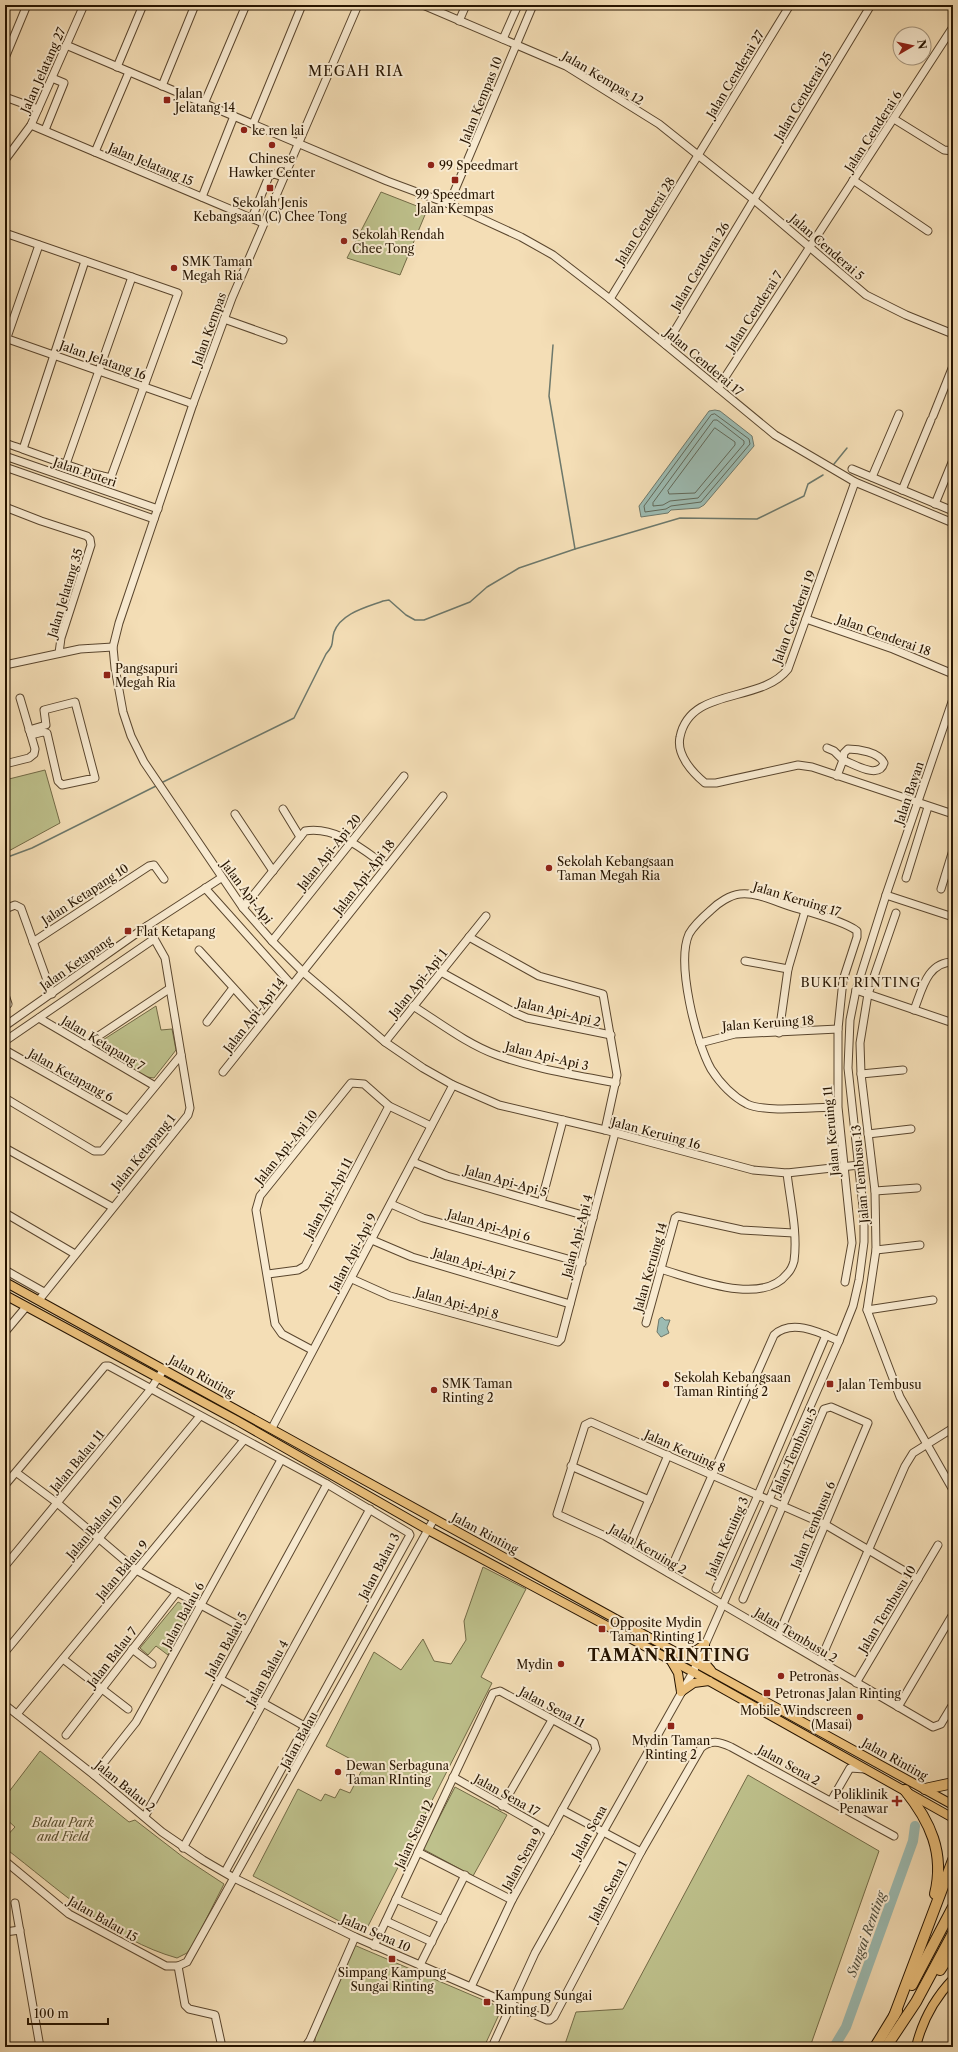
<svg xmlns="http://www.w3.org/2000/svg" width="958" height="2052" font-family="'Libre Caslon Text',serif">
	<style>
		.green { fill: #bec18c; stroke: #726a46 }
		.water { fill: #9cbbb2; stroke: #6d786b }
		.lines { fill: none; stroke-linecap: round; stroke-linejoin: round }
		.shore { stroke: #616859; stroke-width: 1 }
		.stream { stroke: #6d786b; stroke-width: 1.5 }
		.river { stroke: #9cbbb2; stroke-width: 10 }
		.minor-casing { stroke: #5a462e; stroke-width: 9 }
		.major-casing { stroke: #261400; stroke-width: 10 }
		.highway-casing { stroke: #261400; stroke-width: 12 }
		.minor { stroke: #f8ead0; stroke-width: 7 }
		.major { stroke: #eabf7b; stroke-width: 8 }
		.highway { stroke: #eabf7b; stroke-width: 10 }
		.poi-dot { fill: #8f2418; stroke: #f8ead0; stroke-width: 1.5 }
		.labels { text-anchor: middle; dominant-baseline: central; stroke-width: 4; stroke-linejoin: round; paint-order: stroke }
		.street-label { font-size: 12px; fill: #261400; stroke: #f8ead0 }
		.poi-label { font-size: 12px; fill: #261400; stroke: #f8ead0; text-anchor: start }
		.park-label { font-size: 12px; font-style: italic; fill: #5b5131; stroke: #f8ead0 }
		.neighbourhood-label { font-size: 13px; letter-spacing: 1px; fill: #261400; stroke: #f8ead0 }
		.water-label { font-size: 13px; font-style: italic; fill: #4f4e3e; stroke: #f8ead0 }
		.quarter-label { font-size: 14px; letter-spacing: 1px; fill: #261400; stroke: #f8ead0 }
		.district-label { font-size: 16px; font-weight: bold; letter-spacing: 1px; fill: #261400; stroke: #f8ead0 }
	</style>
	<rect width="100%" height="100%" fill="#f4deb6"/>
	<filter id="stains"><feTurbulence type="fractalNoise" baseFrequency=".005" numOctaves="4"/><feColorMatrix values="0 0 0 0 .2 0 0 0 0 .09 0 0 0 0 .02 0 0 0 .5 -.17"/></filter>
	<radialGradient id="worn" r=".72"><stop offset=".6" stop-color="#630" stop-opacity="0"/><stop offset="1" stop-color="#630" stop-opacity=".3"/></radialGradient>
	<g class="green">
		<polygon points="381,192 427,210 400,275 347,258"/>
		<polygon points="45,770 60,823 5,853 5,780"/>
		<polygon points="156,1006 161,1030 172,1029 176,1050 154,1078 147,1077 96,1050 95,1045"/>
		<polygon points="483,1567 526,1589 481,1677 492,1683 364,1934 253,1876 298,1789 321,1801 325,1794 335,1798 340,1789 350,1793 364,1766 326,1746 374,1652 401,1670 423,1639 434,1661 451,1664 466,1640 464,1621"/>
		<polygon points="178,1602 194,1610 168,1655 156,1646 148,1655 140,1648"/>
		<path d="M40 1751 129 1822 135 1820 183 1857 224 1884 194 1943 187 1953 177 1958C112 1940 57 1888 5 1848V1838L15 1827 5 1818V1797Z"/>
		<polygon points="748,1775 879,1851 810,2047 564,2047 576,2012 623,2009"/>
		<polygon points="455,1787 507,1815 473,1876 423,1849"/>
		<polygon points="354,1945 502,2008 484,2047 315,2047 315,2037"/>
	</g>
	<g class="water">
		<polygon points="715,410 720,411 752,436 754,446 704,505 699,508 671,510 668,513 641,517 639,506 709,411"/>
		<polygon points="662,1317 665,1320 670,1320 667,1328 669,1333 661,1337 657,1332 659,1319"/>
	</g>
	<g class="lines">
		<g class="shore">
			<polygon points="715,414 749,439 750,444 701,502 671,506 666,509 645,512 644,506 711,415"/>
			<polygon points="714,420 717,420 744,441 744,444 698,498 670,501 663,505 653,506 653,503"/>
			<polygon points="715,428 735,442 735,445 695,493 669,494 668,491"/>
		</g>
		<g class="stream">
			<polyline points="553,345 549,396 575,549"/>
			<polyline points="834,464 847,448"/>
			<path d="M161 783 294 718 326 654C335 644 331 642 334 632 341 613 367 607 383 601L389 600 406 615 415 620H424L470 602 487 587 519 568 575 549 680 518 757 519 804 496 808 484 823 475"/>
			<polyline points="5,858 32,848 156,786"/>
		</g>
		<polyline class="river" points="834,2047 846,2027 913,1841 915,1826"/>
		<defs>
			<g id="minor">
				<polyline points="358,5 232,298 193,404 119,623 113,647 115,668 123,712 131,736 144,762 243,908 272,941 303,972 385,1042 423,1068 453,1085 499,1105 605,1130 753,1170 787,1173 859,1165"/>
				<polyline points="423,5 566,66 659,124 753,199 866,295 906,315 953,334"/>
				<polyline points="459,21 466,5"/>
				<polyline points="503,39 518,5"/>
				<polyline points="66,45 387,181 449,204 521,237 553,255 610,299 775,435 855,482 953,523"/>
				<polyline points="5,58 27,5"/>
				<polyline points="117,67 143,5"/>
				<polyline points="162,86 195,5"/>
				<polyline points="5,97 38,109"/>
				<polyline points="204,104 246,5"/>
				<polyline points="894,119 944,150 953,151"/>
				<polyline points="253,124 302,5"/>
				<polyline points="31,125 263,223"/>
				<polyline points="45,130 64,83 52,78"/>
				<polyline points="95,152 129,72"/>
				<polyline points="5,160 31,125 84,5"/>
				<polyline points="853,180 928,231"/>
				<polyline points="202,197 234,116"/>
				<polyline points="449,204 533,5"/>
				<polyline points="252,218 269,176 274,174 283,177"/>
				<path d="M5 233 178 293 111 477C102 479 21 448 5 443"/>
				<polyline points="610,299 790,5"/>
				<polyline points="224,319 283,340"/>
				<polyline points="5,338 193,404"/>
				<polyline points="5,343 39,245"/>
				<polyline points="666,345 871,5"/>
				<polyline points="718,388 953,27"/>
				<polyline points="933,416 953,366"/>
				<polyline points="23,449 85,261"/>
				<polyline points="5,456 158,509"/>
				<polyline points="66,464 132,277"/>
				<polyline points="5,467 154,519"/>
				<polyline points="852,469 953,511"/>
				<polyline points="872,477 899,414"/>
				<path d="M855 482 788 669C761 704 690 686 680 737 676 755 693 773 705 783H716L798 765 812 767 953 814"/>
				<polyline points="902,490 931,420"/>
				<polyline points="935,504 953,460"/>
				<polyline points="5,507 41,521 87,536 90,539 91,545 61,638 59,653"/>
				<polyline points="806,619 893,649 953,674"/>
				<polyline points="5,665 80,649 113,647"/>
				<polyline points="29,730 46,725 44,710 75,702 95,778 62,785 58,781 47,733 43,732 31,735"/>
				<polyline points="827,748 834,751 843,760 837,776"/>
				<path d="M848 749C858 749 879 752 884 763 879 780 854 764 843 760L844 753Z"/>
				<polyline points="5,764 29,758 34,754 35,749 20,698"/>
				<polyline points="283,809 300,837"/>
				<polyline points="235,814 273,871"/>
				<polyline points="906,878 928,807"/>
				<polyline points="205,888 291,984"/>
				<polyline points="941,889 953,850"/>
				<polyline points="886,895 953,917"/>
				<path d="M243 908 305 831C336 826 362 849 386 866"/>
				<polyline points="5,909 15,905 21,908 52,994"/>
				<polyline points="896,913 868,994 860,1043 861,1074 875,1191 876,1250 867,1310 900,1397 953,1490"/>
				<polyline points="469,937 539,976 603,994 617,1075 605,1130"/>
				<polyline points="272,941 404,776"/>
				<polyline points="33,942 149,866 154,865 164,879"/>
				<polyline points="199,950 263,1020"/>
				<polyline points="745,961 788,969"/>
				<polyline points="441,972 515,1013 527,1018 611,1035"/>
				<polyline points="856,990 953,1023"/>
				<polyline points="5,995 8,1004"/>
				<path d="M413 1006C440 1023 467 1044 497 1055 535 1069 576 1075 616 1083"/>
				<path d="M914 1010C922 990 927 962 953 962"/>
				<polyline points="39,1018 155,1086"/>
				<polyline points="207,1022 233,988"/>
				<polyline points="5,1026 147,926 221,878"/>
				<polyline points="779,1033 788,969 805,911"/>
				<polyline points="5,1041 154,939"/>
				<polyline points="385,1042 486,916"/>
				<polyline points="700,1043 735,1034 838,1029"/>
				<polyline points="85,1045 169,989"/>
				<polyline points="5,1050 127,1119"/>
				<polyline points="953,1064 953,1092"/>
				<polyline points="223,1072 443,796"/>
				<polyline points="861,1074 903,1070"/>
				<polyline points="5,1098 94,1151 102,1151 181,1055"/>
				<path d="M838 1107C815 1107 766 1113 747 1104 732 1096 720 1083 711 1069 696 1042 676 963 689 934 694 925 703 917 711 910 718 903 730 895 740 894 757 892 776 902 792 907 809 912 844 921 857 931V937L843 980 838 1029V1107L852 1243 845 1282"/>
				<polyline points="868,1134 911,1129"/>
				<polyline points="5,1148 112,1207"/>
				<polyline points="413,1162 447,1176 593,1218"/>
				<polyline points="875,1191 917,1188"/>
				<polyline points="541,1203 563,1120"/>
				<polyline points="391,1204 423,1218 582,1263"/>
				<polyline points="5,1213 75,1254"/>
				<polyline points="372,1240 412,1257 570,1304"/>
				<polyline points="876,1250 920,1245"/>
				<path d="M660 1269C693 1278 761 1307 787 1274 790 1271 793 1265 794 1261 798 1233 790 1200 787 1173"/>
				<polyline points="5,1270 44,1292"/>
				<polyline points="268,1274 298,1270 305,1266 389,1106"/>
				<polyline points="352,1279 390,1296 558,1342 561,1339 615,1133"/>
				<polyline points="39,1300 188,1115 190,1108 165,958 147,926"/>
				<polyline points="867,1310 933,1300"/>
				<polyline points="646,1323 675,1218 678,1216 742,1230 794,1233"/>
				<polyline points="5,1332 26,1307"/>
				<polyline points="312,1350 282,1334 275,1324 256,1210 260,1196 351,1083 364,1084 389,1106 431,1126"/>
				<polyline points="272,1428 453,1085"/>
				<polyline points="571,1466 649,1500"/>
				<polyline points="17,1473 56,1502 136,1570 247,1630"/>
				<polyline points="5,1485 105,1366 109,1366 327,1484 409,1533 410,1535 225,1872"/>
				<polyline points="628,1549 668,1455"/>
				<polyline points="5,1566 150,1390 164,1369"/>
				<path d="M669 1573 774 1335C792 1318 821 1333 839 1341"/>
				<polyline points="918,1579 826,1525 591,1422 585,1425 557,1514 605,1536 933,1727 941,1724 953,1704"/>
				<polyline points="716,1589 758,1495 826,1335"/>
				<polyline points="743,1599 824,1409 831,1407 868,1423 778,1636"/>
				<polyline points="132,1649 152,1664"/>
				<polyline points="5,1652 200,1416"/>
				<polyline points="63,1659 128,1709"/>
				<polyline points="820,1661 905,1466 913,1453 953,1428"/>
				<polyline points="220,1679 315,1732"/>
				<polyline points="856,1683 938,1545"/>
				<path d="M5 1705 94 1775 162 1832 203 1860 234 1878 355 1937 547 2020H550L554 2017 641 1852 701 1748C711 1739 720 1742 731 1747L894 1836"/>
				<polyline points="898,1707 953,1614"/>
				<polyline points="17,1714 244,1440"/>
				<polyline points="66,1735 177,1592"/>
				<polyline points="94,1775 136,1722 281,1460"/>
				<polyline points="453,1777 550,1832"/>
				<polyline points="831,1801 850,1768 865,1769"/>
				<polyline points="502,1806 552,1720"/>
				<polyline points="562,1810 641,1852"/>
				<polyline points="145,1816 327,1484"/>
				<polyline points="183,1848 370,1509"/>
				<polyline points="418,1852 512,1900"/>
				<polyline points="5,1861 69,1914 166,1966 178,1966 187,1962 434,1519"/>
				<polyline points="396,1899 443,1920"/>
				<polyline points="15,1903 40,2047"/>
				<polyline points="386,1921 432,1942"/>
				<polyline points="5,1932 20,1930"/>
				<polyline points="374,1946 493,1693 500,1691 594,1742 596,1749 512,1900 471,1987"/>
				<polyline points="420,1965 465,1875"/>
				<polyline points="178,1966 185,2005 189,2009 215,2015 222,2047"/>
				<polyline points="305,2047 310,2040 355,1937"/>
				<polyline points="492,2047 535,1953 693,1672 839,1341 853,1306 859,1280 864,1242 864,1216 848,1068 850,1020 856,990 886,895 953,699"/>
			</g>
			<g id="major">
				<polyline points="5,1282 953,1805"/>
				<polyline points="5,1295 236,1420 428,1530 693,1672 953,1818"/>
				<polyline points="705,1644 705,1663 711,1670"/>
				<polyline points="679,1653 695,1651 705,1644"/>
				<polyline points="671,1661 678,1673 681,1692"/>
				<polyline points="681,1692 694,1683 709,1681"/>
				<path d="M916 2047C922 2021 935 1998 953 1979"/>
			</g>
			<g id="highway">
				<polyline points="925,1789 953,1783"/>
				<path d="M905 1790C930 1821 945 1853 935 1894"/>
				<polyline points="940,1970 953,1950"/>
				<polyline points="912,1985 953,1907"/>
				<polyline points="894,2016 953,1860"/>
				<polyline points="875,2047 897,2011"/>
				<polyline points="886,2047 916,2002 953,1933"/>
			</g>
		</defs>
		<use href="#minor" class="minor-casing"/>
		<use href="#major" class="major-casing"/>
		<use href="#highway" class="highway-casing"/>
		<use href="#minor" class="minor"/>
		<use href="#major" class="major"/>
		<use href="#highway" class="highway"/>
	</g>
	<g class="poi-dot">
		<rect x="163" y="96" width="8" height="8" rx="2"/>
		<circle cx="244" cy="130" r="4"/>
		<circle cx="272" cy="145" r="4"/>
		<circle cx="431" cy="165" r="4"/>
		<rect x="451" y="176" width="8" height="8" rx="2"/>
		<rect x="266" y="184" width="8" height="8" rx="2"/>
		<circle cx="344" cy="241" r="4"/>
		<circle cx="174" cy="268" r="4"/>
		<rect x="103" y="671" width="8" height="8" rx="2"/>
		<circle cx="549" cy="868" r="4"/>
		<rect x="124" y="927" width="8" height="8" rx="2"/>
		<circle cx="666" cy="1384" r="4"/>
		<rect x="826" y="1380" width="8" height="8" rx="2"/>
		<circle cx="434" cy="1390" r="4"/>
		<rect x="598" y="1625" width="8" height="8" rx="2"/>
		<circle cx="561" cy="1664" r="4"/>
		<circle cx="781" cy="1676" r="4"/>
		<rect x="763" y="1689" width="8" height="8" rx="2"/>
		<circle cx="860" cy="1717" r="4"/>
		<rect x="667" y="1722" width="8" height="8" rx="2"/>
		<circle cx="338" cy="1772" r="4"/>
		<path d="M895 1795h4v4h4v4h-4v4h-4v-4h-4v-4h4z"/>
		<rect x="388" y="1955" width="8" height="8" rx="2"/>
		<rect x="483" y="1998" width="8" height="8" rx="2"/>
	</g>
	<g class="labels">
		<g class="street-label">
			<text transform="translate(43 70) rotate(-66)">Jalan Jelatang 27</text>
			<text transform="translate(735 74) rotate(-59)">Jalan Cenderai 27</text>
			<text transform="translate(603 78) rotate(31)">Jalan Kempas 12</text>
			<text transform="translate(803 96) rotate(-59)">Jalan Cenderai 25</text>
			<text transform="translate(481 100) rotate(-68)">Jalan Kempas 10</text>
			<text transform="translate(873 131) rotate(-57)">Jalan Cenderai 6</text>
			<text transform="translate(151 164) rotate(23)">Jalan Jelatang 15</text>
			<text transform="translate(645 221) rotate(-58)">Jalan Cenderai 28</text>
			<text transform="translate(827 247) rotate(41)">Jalan Cenderai 5</text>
			<text transform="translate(700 266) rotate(-59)">Jalan Cenderai 26</text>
			<text transform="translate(754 311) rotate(-57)">Jalan Cenderai 7</text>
			<text transform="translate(209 329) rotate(-70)">Jalan Kempas</text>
			<text transform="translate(103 360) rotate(20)">Jalan Jelatang 16</text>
			<text transform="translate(704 362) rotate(40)">Jalan Cenderai 17</text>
			<text transform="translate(85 472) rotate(19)">Jalan Puteri</text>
			<text transform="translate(65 593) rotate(-73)">Jalan Jelatang 35</text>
			<text transform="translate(794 617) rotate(-69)">Jalan Cenderai 19</text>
			<text transform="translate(884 635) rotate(20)">Jalan Cenderai 18</text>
			<text transform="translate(909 793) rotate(-71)">Jalan Bayan</text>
			<text transform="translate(329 852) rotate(-51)">Jalan Api-Api 20</text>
			<text transform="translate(364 877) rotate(-52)">Jalan Api-Api 18</text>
			<text transform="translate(247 892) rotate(53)">Jalan Api-Api</text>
			<text transform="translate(85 894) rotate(-33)">Jalan Ketapang 10</text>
			<text transform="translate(797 899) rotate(17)">Jalan Keruing 17</text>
			<text transform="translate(76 963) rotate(-35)">Jalan Ketapang</text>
			<text transform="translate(418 983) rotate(-51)">Jalan Api-Api 1</text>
			<text transform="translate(559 1012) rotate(14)">Jalan Api-Api 2</text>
			<text transform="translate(254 1015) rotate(-52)">Jalan Api-Api 14</text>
			<text transform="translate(768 1023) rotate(-4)">Jalan Keruing 18</text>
			<text transform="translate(103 1043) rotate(31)">Jalan Ketapang 7</text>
			<text transform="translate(547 1056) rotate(14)">Jalan Api-Api 3</text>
			<text transform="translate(71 1075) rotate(29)">Jalan Ketapang 6</text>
			<text transform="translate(831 1131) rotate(-95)">Jalan Keruing 11</text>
			<text transform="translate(656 1133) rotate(15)">Jalan Keruing 16</text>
			<text transform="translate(286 1147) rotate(-51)">Jalan Api-Api 10</text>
			<text transform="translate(143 1152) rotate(-51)">Jalan Ketapang 1</text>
			<text transform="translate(860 1174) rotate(-95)">Jalan Tembusu 13</text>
			<text transform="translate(506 1181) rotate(16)">Jalan Api-Api 5</text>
			<text transform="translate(328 1198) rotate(-62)">Jalan Api-Api 11</text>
			<text transform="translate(489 1225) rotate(16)">Jalan Api-Api 6</text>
			<text transform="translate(577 1236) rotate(-75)">Jalan Api-Api 4</text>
			<text transform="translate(353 1252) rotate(-62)">Jalan Api-Api 9</text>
			<text transform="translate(474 1264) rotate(17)">Jalan Api-Api 7</text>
			<text transform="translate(650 1267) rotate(-74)">Jalan Keruing 14</text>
			<text transform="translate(457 1303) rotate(16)">Jalan Api-Api 8</text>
			<text transform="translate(202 1376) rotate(29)">Jalan Rinting</text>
			<text transform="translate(685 1451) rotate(24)">Jalan Keruing 8</text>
			<text transform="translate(794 1451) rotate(-66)">Jalan Tembusu 5</text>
			<text transform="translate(77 1461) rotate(-50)">Jalan Balau 11</text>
			<text transform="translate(813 1525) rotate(-67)">Jalan Tembusu 6</text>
			<text transform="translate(94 1527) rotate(-50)">Jalan Balau 10</text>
			<text transform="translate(485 1533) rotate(28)">Jalan Rinting</text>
			<text transform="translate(727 1537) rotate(-66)">Jalan Keruing 3</text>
			<text transform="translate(648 1549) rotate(30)">Jalan Keruing 2</text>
			<text transform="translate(379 1566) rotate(-62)">Jalan Balau 3</text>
			<text transform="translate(122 1570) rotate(-50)">Jalan Balau 9</text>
			<text transform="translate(887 1609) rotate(-59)">Jalan Tembusu 10</text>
			<text transform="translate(183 1615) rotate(-61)">Jalan Balau 6</text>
			<text transform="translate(796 1635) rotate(31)">Jalan Tembusu 2</text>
			<text transform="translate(226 1645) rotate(-61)">Jalan Balau 5</text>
			<text transform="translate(112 1657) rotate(-52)">Jalan Balau 7</text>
			<text transform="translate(267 1673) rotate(-61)">Jalan Balau 4</text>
			<text transform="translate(552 1707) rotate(28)">Jalan Sena 11</text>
			<text transform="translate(299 1740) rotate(-61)">Jalan Balau</text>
			<text transform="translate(895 1759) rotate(29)">Jalan Rinting</text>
			<text transform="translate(789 1765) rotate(29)">Jalan Sena 2</text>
			<text transform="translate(125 1786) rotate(39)">Jalan Balau 2</text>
			<text transform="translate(507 1795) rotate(29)">Jalan Sena 17</text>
			<text transform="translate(589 1832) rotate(-61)">Jalan Sena</text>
			<text transform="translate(414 1834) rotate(-65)">Jalan Sena 12</text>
			<text transform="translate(522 1859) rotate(-61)">Jalan Sena 9</text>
			<text transform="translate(608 1891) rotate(-62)">Jalan Sena 1</text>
			<text transform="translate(103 1919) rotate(30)">Jalan Balau 15</text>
			<text transform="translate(376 1933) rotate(24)">Jalan Sena 10</text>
		</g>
		<g class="poi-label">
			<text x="175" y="93">Jalan<tspan x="175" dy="14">Jelatang 14</tspan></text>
			<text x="252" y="130">ke ren lai</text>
			<text x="272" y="158" text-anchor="middle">Chinese<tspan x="272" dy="14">Hawker Center</tspan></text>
			<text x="439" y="165">99 Speedmart</text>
			<text x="455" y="194" text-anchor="middle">99 Speedmart<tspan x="455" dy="14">Jalan Kempas</tspan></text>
			<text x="270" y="202" text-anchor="middle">Sekolah Jenis<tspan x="270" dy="14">Kebangsaan (C) Chee Tong</tspan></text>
			<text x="352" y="234">Sekolah Rendah<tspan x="352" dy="14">Chee Tong</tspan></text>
			<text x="182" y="261">SMK Taman<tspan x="182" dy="14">Megah Ria</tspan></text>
			<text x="115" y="668">Pangsapuri<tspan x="115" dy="14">Megah Ria</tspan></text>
			<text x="557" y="861">Sekolah Kebangsaan<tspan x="557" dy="14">Taman Megah Ria</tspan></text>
			<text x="136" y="931">Flat Ketapang</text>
			<text x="674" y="1377">Sekolah Kebangsaan<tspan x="674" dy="14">Taman Rinting 2</tspan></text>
			<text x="442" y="1383">SMK Taman<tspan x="442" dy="14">Rinting 2</tspan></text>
			<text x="838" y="1384">Jalan Tembusu</text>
			<text x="610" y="1622">Opposite Mydin<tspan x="610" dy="14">Taman Rinting 1</tspan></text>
			<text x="553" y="1664" text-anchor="end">Mydin</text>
			<text x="789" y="1676">Petronas</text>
			<text x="775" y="1693">Petronas Jalan Rinting</text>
			<text x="852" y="1710" text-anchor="end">Mobile Windscreen<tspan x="852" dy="14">(Masai)</tspan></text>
			<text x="671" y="1740" text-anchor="middle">Mydin Taman<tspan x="671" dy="14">Rinting 2</tspan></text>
			<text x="346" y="1765">Dewan Serbaguna<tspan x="346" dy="14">Taman RInting</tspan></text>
			<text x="888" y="1794" text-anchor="end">Poliklinik<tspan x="888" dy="14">Penawar</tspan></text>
			<text x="392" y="1972" text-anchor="middle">Simpang Kampung<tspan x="392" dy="14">Sungai Rinting</tspan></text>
			<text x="495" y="1995">Kampung Sungai<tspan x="495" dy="14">Rinting D</tspan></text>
		</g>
		<g class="park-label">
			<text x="63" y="1822">Balau Park<tspan x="63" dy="14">and Field</tspan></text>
		</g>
		<g class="neighbourhood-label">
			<text x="861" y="982">BUKIT RINTING</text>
		</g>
		<g class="water-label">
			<text transform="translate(866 1934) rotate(-70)">Sungai Renting</text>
		</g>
		<g class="quarter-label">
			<text x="356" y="71">MEGAH RIA</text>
		</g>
		<g class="district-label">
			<text x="669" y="1655">TAMAN RINTING</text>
		</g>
	</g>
	<rect width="958" height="2052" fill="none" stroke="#f4deb6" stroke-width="20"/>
	<rect x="6" y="6" width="946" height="2040" fill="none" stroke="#261400" stroke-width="2"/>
	<rect x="10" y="10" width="938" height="2032" fill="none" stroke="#261400"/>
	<g transform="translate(912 46) rotate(81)"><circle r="19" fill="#f8ead0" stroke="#a4947d"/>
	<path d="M0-3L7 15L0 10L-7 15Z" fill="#8f2418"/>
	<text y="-6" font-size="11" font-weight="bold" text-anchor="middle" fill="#261400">N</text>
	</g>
	<path d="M28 2018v6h80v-6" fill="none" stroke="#261400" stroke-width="2"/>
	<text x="34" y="2018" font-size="12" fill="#261400" stroke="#f8ead0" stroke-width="3" paint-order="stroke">100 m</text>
	<rect width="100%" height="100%" filter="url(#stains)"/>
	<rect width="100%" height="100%" fill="url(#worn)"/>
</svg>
